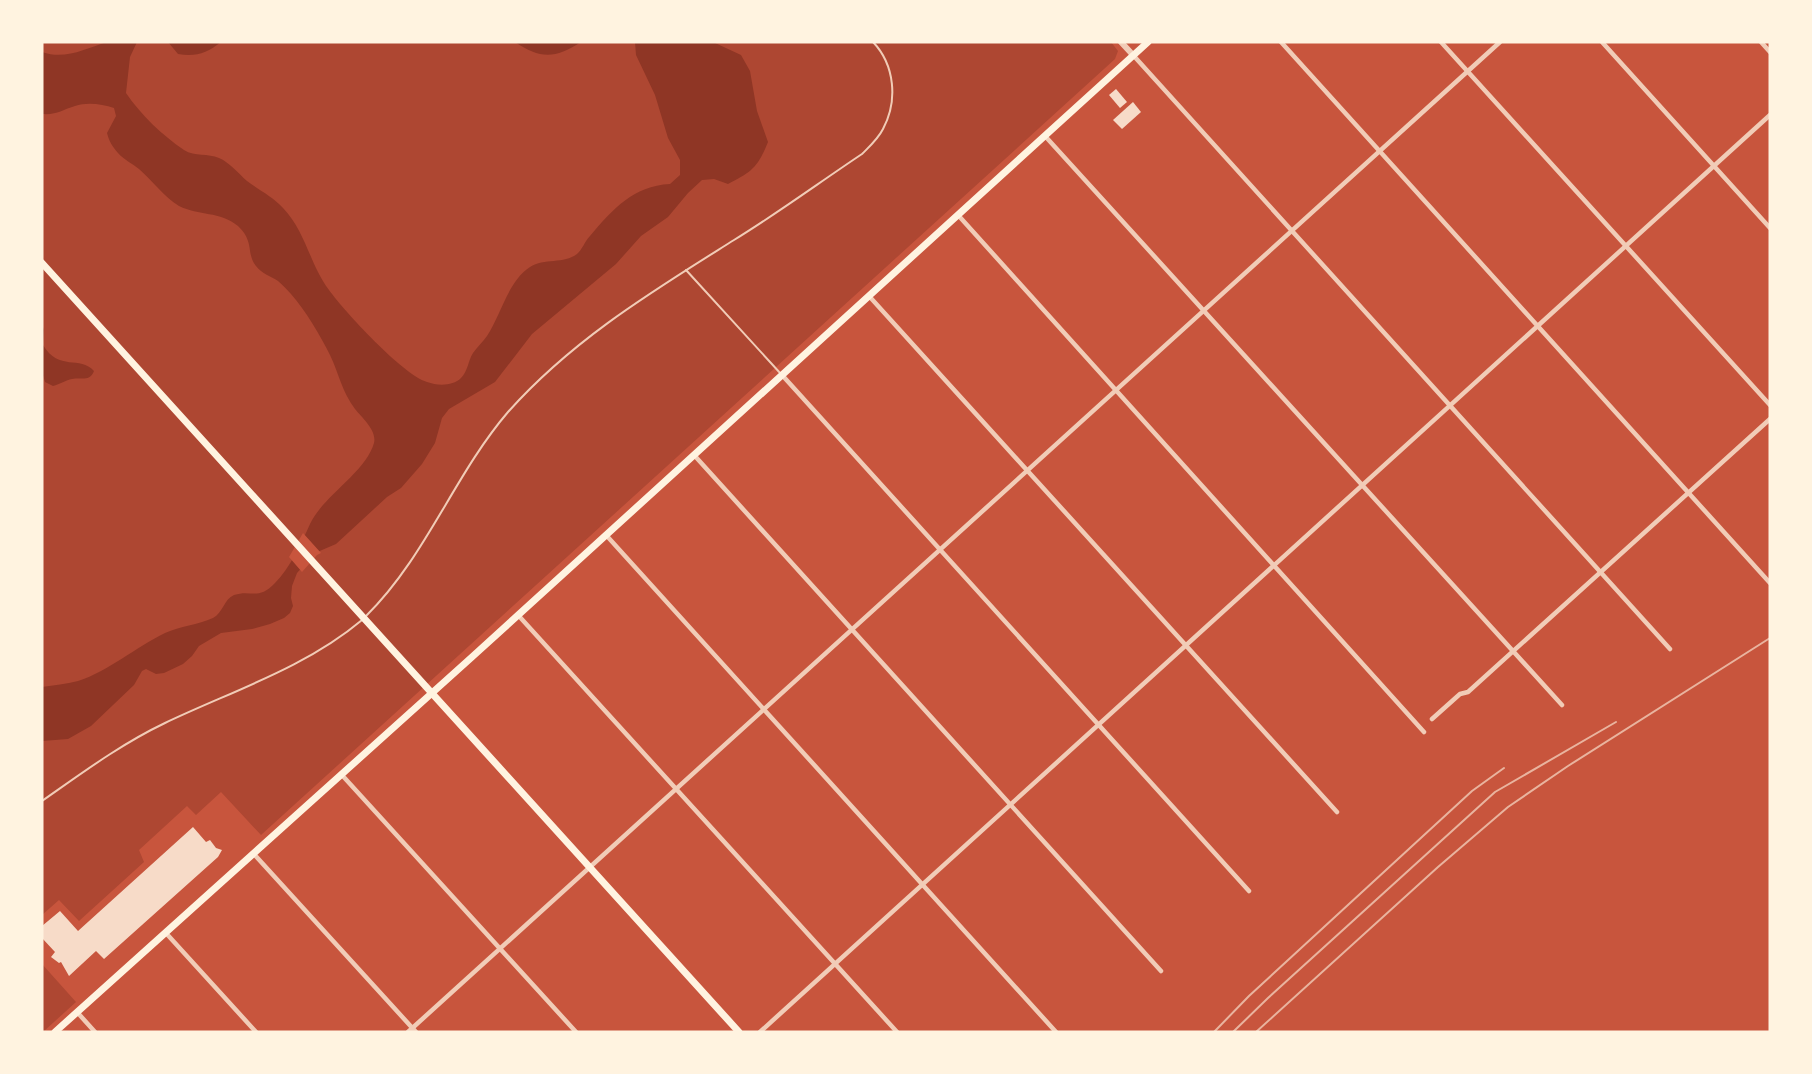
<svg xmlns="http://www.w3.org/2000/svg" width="1812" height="1074" font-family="Montserrat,sans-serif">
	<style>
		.green { fill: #ae4732 }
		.water { fill: #8f3625 }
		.pier { fill: #c8553d }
		.building { fill: #f7dbc8 }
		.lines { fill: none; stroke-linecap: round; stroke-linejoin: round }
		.service { stroke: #f1ccb7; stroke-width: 2 }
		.minor { stroke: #f1ccb7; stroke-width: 4.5 }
		.tertiary { stroke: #f1ccb7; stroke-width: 6 }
		.secondary { stroke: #fff3e0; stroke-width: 7 }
		.rail { stroke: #e9b49f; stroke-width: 2 }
	</style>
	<rect width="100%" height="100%" fill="#c8553d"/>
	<g class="green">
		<polygon points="42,42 1111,42 1118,51 1115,59 261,835 221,792 196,815 187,806 139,850 144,862 79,921 59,900 42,915"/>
		<polygon points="42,964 76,1002 43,1032 42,1032"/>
	</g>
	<g class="water">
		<path d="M107 42H137L130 57 126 93C141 115 162 135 184 150 195 157 208 153 219 158 229 162 238 173 247 181 259 190 272 196 283 208 306 232 309 263 329 290 345 312 402 374 427 382 438 386 453 386 461 378 468 371 468 361 473 353 477 347 483 342 487 336 501 315 508 281 530 267 544 258 564 264 577 254 582 250 585 241 590 236 613 209 633 186 670 184L680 175V160L668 138 655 95 636 55 635 42H713L741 55 750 71 757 111 768 142C758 167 752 172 728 184L714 179 702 180 688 193 668 217 641 236 616 264 532 334 495 382 449 409 442 418 435 443 422 464 401 488 387 497 336 544 315 553 297 573 292 586 291 598 293 606 290 613 284 618 270 624 252 629 221 633 199 646 192 656 183 664 164 673 156 674 146 669 142 671 134 685 91 726 68 739 42 741V687C54 685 66 684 78 681 109 671 136 647 165 633 180 626 198 625 213 618 223 613 224 599 234 595 251 589 258 601 275 583 290 568 301 544 310 524 323 496 366 472 374 443 377 430 362 418 355 409 342 392 339 374 330 355 320 335 306 311 291 294 287 290 283 285 278 281 271 276 262 274 256 266 246 254 255 242 238 226 220 211 199 216 179 206 164 197 152 180 139 169 132 163 124 160 118 153 112 146 109 141 107 133L116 116 114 108C102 104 87 102 75 106 61 110 58 115 42 114V52C65 60 85 49 107 42Z"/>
		<path d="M168 42H221C207 53 196 57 178 54Z"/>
		<path d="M515 42H581C555 59 540 59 515 42Z"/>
		<path d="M42 324 44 330 43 345C59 372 80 355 94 371 90 382 82 377 72 379 66 380 60 384 53 386L45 382 42 372Z"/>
	</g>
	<polygon class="pier" points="303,533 321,553 317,555 302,572 289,557"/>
	<g class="building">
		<polygon points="1116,89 1127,102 1120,108 1109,95"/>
		<polygon points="1133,102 1141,112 1122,129 1113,120"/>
		<polygon points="193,827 206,842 210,840 216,848 222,850 218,857 104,959 96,951 69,976 61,962 59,963 51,957 55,952 42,938 42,926 60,911 78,931"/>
	</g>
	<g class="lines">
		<g class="service">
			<polyline points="686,270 781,374"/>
			<path d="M366 616C426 557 454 475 508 412 573 339 653 291 734 240 778 213 820 182 862 154 870 146 878 139 883 129 898 101 895 65 873 42"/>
			<path d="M42 801C82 773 121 744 165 723 232 691 305 668 362 620"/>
		</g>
		<g class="minor">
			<polyline points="1281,42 1770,583"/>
			<polyline points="1441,42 1770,405"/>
			<polyline points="1602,42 1770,228"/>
			<polyline points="1761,42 1770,52"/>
			<polyline points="1133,55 1670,649"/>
			<polyline points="1045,136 1562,705"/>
			<polyline points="958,215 1424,732"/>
			<polyline points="869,296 1337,812"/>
			<polyline points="782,375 1249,891"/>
			<polyline points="694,455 1161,971"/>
			<polyline points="606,535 1056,1032"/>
			<polyline points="518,615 897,1032"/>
			<polyline points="1432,719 1460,694 1468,692 1770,419"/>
			<polyline points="341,774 576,1032"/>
			<polyline points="253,853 416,1032"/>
			<polyline points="165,932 256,1032"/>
			<polyline points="77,1012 95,1032"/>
			<polyline points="408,1032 1500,42"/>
			<polyline points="760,1032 1770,115"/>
		</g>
		<polyline class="tertiary" points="1121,42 1133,55"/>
		<g class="secondary">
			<polyline points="42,263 739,1032"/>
			<polyline points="55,1032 472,657 1148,42"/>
		</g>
		<g class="rail">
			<polyline points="1214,1032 1249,996 1472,791 1504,768"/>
			<polyline points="1233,1032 1268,998 1495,792 1616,722"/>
			<polyline points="1256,1032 1438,867 1508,807 1568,766 1770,638"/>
		</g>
	</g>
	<rect width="1812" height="1074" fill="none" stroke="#fff3e0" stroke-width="87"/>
</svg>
